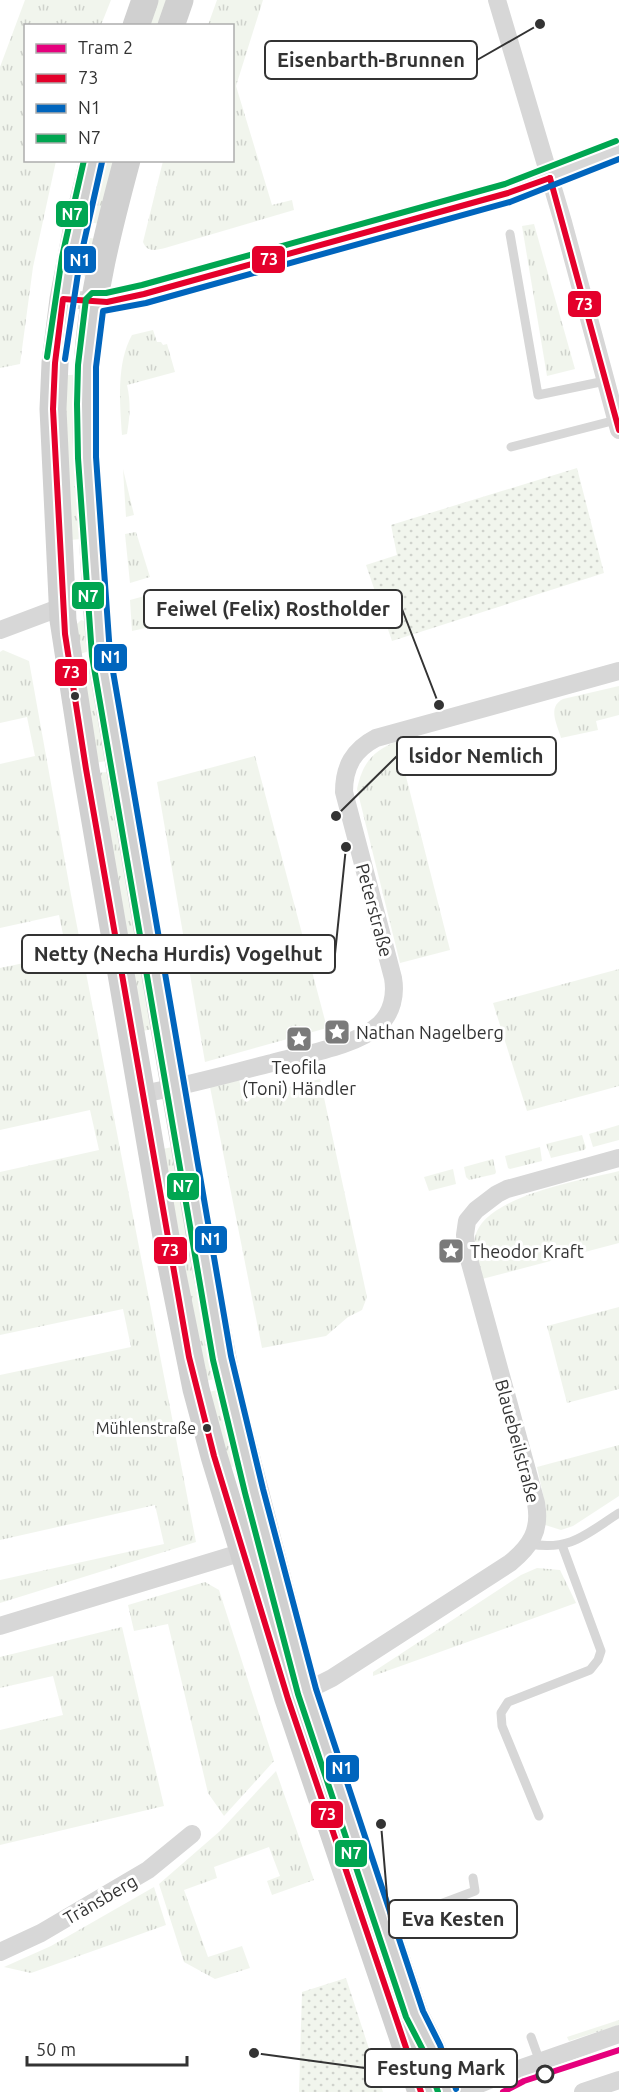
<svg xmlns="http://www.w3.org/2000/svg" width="619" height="2092" font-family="Ubuntu,sans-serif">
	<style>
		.grass { fill: url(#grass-tufts) }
		.park { fill: url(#park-dots) }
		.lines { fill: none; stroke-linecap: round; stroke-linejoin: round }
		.lane { stroke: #d7d7d7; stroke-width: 9 }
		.street { stroke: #d7d7d7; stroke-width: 18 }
		.secondary { stroke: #d0d0d0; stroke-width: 27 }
		.bus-1-casing { stroke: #fff; stroke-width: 10 }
		.bus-2-casing { stroke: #fff; stroke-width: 10 }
		.bus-3-casing { stroke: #fff; stroke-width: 10 }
		.bus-1 { stroke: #e4002b; stroke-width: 6 }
		.bus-2 { stroke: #0065bd; stroke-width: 6 }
		.bus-3 { stroke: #00a651; stroke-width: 6 }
		.tram-1-casing { stroke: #fff; stroke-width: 10 }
		.tram-1 { stroke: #e5007d; stroke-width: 6 }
		.bus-dot { fill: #333; stroke: #fff; stroke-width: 2 }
		.stop-dot { fill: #fff; stroke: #333; stroke-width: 3 }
		.labels { text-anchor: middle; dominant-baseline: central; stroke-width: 6; stroke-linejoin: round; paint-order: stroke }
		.bus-label { font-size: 16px; fill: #333; stroke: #fff; text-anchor: end }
		.street-label { font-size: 18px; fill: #333; stroke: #fff }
		.poi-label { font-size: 18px; fill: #333; stroke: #fff; text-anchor: start }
		.leader { fill: none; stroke: #333; stroke-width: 2 }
		.callout-dot { fill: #333; stroke: #fff; stroke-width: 2 }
		.callout { fill: #fff; stroke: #333; stroke-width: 2 }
		.callout-label { font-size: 20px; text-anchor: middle; font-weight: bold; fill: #333 }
		.line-badge { stroke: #fff; stroke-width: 2 }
		.badge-label { font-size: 16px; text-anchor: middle; font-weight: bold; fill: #fff }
	</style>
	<defs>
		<pattern id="grass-tufts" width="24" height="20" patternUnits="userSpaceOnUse" patternTransform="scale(1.5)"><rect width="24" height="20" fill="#f1f5ed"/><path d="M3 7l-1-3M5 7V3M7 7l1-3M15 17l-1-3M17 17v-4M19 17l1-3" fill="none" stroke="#cfd2cc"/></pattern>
		<pattern id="park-dots" width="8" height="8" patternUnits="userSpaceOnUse" patternTransform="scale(1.5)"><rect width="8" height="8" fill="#f1f5ed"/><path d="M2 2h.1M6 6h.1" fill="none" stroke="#cfd2cc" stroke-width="1.8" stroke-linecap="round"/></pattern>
	</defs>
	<rect width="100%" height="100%" fill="#fff"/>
	<g class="grass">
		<polygon points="25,0 111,0 101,25 26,26 26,160 56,161 33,267 20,364 0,368 0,67"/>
		<polygon points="158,0 168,0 159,25 149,26"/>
		<path d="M217 0H263L236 86 272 205 292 200 294 210 165 248C156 250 147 253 143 242L163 161 232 160V26L208 25Z"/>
		<polygon points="105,161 115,161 99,224 90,222"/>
		<polygon points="534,224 575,369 547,376 522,226"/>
		<path d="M86 237 95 239 85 277C78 266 84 250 86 237Z"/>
		<path d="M153 330 157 342H161L163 345 167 344 175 372 127 385C131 403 130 416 127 434L122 435C120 403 116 364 132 335Z"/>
		<polygon points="65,375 75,375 81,539 70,540"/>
		<polygon points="123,469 134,515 126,517"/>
		<polygon points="136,532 150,577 130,583 125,534"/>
		<polygon points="152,594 159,625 132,631 130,600"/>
		<polygon points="81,620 85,621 89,651 80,654 76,625"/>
		<polygon points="3,650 29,661 71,895 196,1542 0,1603 0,1580 164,1544 155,1505 0,1540 0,1375 131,1347 123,1309 0,1335 0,1172 99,1150 90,1110 0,1130 0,968 67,954 59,915 0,928 0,764 35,756 27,717 0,723 0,652"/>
		<polygon points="90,661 106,761 95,763 80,664"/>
		<path d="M619 686V715L596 721 598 730 561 738C557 724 547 707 563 699Z"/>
		<path d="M397 741 450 950 400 963 357 789C363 762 372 752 397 741Z"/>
		<polygon points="255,756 327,1028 205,1062 157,782"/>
		<polygon points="107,772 152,1029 143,1031 98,773"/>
		<polygon points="619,969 619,1086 527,1111 493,1003"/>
		<polygon points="239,1079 243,1099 320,1079 367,1297 362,1310 348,1317 326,1336 262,1348 210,1087"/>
		<polygon points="619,1125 619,1140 593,1147 589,1134"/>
		<polygon points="582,1135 586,1148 584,1150 551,1158 546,1144"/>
		<polygon points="172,1147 214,1379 206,1381 163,1149"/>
		<polygon points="540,1147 542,1161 510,1169 508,1168 505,1156"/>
		<polygon points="493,1159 496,1172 495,1174 469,1180 466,1177 464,1167"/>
		<polygon points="453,1169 456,1184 429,1191 424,1177"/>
		<path d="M619 1171V1243L482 1279C479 1266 473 1252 475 1238 482 1196 583 1180 619 1171Z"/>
		<polygon points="619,1307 619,1389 567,1403 547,1326"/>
		<polygon points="217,1390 236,1464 231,1468 209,1392"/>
		<polygon points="619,1445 619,1496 573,1526 561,1530 542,1524 546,1508 537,1467"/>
		<polygon points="537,1568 560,1570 576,1603 373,1676 373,1672 521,1575"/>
		<polygon points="205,1582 219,1590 274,1761 224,1816 208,1793 168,1624 134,1631 128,1605"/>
		<polygon points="122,1627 164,1806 0,1845 0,1730 63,1715 53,1676 0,1688 0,1657"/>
		<polygon points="276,1771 314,1880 272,1895 267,1881 280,1876 269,1847 214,1867 217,1878 184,1890 208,1957 242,1946 250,1968 215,1979 184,1962 159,1884 220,1831"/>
		<polygon points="154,1887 166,1925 31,1973 4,1967 51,1946"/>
		<polygon points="619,2020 619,2025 569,2041 567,2037"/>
	</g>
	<g class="park">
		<polygon points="577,468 604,573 392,641 366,565 397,555 391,525"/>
		<polygon points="346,1978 383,2092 299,2092 302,1992"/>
	</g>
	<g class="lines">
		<g class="lane">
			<polyline points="510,234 538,395 605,381"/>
			<polyline points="511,447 616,420"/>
			<path d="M530 1544C571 1551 586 1534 619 1513"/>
			<polyline points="539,1816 502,1726 501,1713 508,1702 590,1670 598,1660 601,1651 562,1545"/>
			<polyline points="387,1924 475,1891 473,1878"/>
			<polyline points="531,2037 540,2062"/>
		</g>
		<g class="street">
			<polyline points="497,0 563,222 619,430"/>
			<polyline points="63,299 107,302 144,294 508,193 619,149"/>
			<polyline points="0,630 96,594"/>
			<path d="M142 1094C186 1086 228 1074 272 1063 303 1054 355 1047 379 1025 392 1013 396 995 393 978L344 792C344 767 353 750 376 738L619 671"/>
			<polyline points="0,1626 253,1549"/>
			<path d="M298 1695 332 1678 510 1563C531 1546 541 1530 536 1503L467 1252 465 1235 467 1221 476 1210 497 1194 507 1189 619 1158"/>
			<polyline points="0,1952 41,1933 148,1870 192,1834"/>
			<polyline points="460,2092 499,2076 619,2034"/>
			<polyline points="583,2092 619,2080"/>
		</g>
		<g class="secondary">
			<polyline points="136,26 145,0"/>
			<polyline points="171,26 180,0"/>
			<polyline points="93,160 77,226 63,299 55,363 53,409 63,620 86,769 170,1260 196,1389 214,1456 288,1699 421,2092"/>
			<path d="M127 160C109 227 91 297 87 366 83 421 88 476 92 530 95 577 96 625 103 671L202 1250 229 1389 307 1692 415 2014 432 2048 448 2092"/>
		</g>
		<defs>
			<g id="bus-1">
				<polyline points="550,178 619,430"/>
				<polyline points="421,2092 288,1699 214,1456 189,1357 86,769 65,634 53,409 55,363 63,299 107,302 144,294 508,193 550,178"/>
			</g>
			<g id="bus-2">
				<polyline points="65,359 80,260 102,162"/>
				<polyline points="456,2089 440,2045 423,2011 316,1689 263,1489 231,1356 110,654 96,457 96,367 103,311 146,303 510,202 619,159"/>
			</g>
			<g id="bus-3">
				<polyline points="47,357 62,257 84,160"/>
				<polyline points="438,2092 424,2052 406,2017 298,1694 245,1493 213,1360 92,656 78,458 77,404 78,365 86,299 92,293 106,293 142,285 505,184 616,141"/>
			</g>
		</defs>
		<use href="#bus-1" class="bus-1-casing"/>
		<use href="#bus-2" class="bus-2-casing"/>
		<use href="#bus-3" class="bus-3-casing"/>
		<use href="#bus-1" class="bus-1"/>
		<use href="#bus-2" class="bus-2"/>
		<use href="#bus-3" class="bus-3"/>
		<defs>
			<polyline id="tram-1" points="503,2092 524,2081 619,2050"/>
		</defs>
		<use href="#tram-1" class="tram-1-casing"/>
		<use href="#tram-1" class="tram-1"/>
	</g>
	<defs>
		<symbol id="sight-square" viewBox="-11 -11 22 22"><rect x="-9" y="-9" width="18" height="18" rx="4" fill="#7a7a7a" stroke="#fff"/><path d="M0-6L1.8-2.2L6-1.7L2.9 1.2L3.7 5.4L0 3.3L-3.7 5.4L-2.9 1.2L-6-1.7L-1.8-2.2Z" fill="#fff"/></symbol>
	</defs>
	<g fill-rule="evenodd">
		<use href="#sight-square" x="322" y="1017" width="30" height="30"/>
		<use href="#sight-square" x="284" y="1024" width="30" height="30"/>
		<use href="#sight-square" x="436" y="1236" width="30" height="30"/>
	</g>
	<g class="bus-dot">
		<circle cx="75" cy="696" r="5"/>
		<circle cx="207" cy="1428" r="5"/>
	</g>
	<circle class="stop-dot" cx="545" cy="2074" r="8"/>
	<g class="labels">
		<g class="bus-label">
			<text x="196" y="1428">Mühlenstraße</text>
		</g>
		<g class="street-label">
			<text transform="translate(375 910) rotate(75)">Peterstraße</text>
			<text transform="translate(518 1441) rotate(75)">Blauebeilstraße</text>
			<text transform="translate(100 1899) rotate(-30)">Tränsberg</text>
		</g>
		<g class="poi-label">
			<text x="356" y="1032">Nathan Nagelberg</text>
			<text x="299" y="1067" text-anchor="middle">Teofila<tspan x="299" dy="21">(Toni) Händler</tspan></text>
			<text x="470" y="1251">Theodor Kraft</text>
		</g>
	</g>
	<path class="leader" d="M540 24L477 60M439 705L402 609M336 816L397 756M346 847L335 954M381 1824L389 1919M254 2053L365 2068"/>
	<g class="callout-dot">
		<circle cx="540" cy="24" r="6"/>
		<circle cx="439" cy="705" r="6"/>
		<circle cx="336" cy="816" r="6"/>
		<circle cx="346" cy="847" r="6"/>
		<circle cx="381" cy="1824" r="6"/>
		<circle cx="254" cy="2053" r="6"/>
	</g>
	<g class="callout">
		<rect x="265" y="41" width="212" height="38" rx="6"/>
		<rect x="144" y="590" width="258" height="38" rx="6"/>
		<rect x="397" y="737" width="159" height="38" rx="6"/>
		<rect x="22" y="935" width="313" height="38" rx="6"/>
		<rect x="389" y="1900" width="128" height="38" rx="6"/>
		<rect x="365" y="2049" width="152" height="38" rx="6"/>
	</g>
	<g class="callout-label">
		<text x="371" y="67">Eisenbarth-Brunnen</text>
		<text x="273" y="616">Feiwel (Felix) Rostholder</text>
		<text x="476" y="763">lsidor Nemlich</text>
		<text x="178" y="961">Netty (Necha Hurdis) Vogelhut</text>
		<text x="453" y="1926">Eva Kesten</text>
		<text x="441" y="2075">Festung Mark</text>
	</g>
	<g class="line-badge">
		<rect x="55" y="200" width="34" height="28" rx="6" fill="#00a651"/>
		<rect x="251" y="245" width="35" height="29" rx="6" fill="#e4002b"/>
		<rect x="63" y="245" width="34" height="29" rx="6" fill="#0065bd"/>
		<rect x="567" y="290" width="35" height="28" rx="6" fill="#e4002b"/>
		<rect x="71" y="581" width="34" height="29" rx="6" fill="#00a651"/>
		<rect x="93" y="643" width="35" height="29" rx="6" fill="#0065bd"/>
		<rect x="54" y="658" width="34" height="29" rx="6" fill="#e4002b"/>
		<rect x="166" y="1172" width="34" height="29" rx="6" fill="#00a651"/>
		<rect x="194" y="1225" width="34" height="29" rx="6" fill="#0065bd"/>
		<rect x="153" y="1236" width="35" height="29" rx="6" fill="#e4002b"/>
		<rect x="325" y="1754" width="35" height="29" rx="6" fill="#0065bd"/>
		<rect x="310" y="1800" width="34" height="29" rx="6" fill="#e4002b"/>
		<rect x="334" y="1839" width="34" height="29" rx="6" fill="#00a651"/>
	</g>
	<g class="badge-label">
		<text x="72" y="220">N7</text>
		<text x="269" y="265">73</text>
		<text x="80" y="266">N1</text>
		<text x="584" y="310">73</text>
		<text x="88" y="602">N7</text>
		<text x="111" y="663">N1</text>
		<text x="71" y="678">73</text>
		<text x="183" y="1192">N7</text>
		<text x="211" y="1245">N1</text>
		<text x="170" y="1256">73</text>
		<text x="342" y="1774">N1</text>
		<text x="327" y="1820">73</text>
		<text x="351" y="1859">N7</text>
	</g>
	<rect x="24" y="24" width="210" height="138" fill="#ffffff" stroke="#adadad" stroke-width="1.5"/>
	<rect x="36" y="44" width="30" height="9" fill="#e5007d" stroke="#adadad" stroke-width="1.5"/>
	<text x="78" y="54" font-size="18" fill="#333333">Tram 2</text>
	<rect x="36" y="74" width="30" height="9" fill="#e4002b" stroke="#adadad" stroke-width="1.5"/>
	<text x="78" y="84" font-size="18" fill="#333333">73</text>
	<rect x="36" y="104" width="30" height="9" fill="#0065bd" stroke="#adadad" stroke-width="1.5"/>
	<text x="78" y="114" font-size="18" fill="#333333">N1</text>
	<rect x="36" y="134" width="30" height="9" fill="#00a651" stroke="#adadad" stroke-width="1.5"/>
	<text x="78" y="144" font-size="18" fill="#333333">N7</text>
	<path d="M27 2056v9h160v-9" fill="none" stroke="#333333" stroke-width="3"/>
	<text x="36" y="2056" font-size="18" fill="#333333" stroke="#ffffff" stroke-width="4.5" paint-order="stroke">50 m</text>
</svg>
